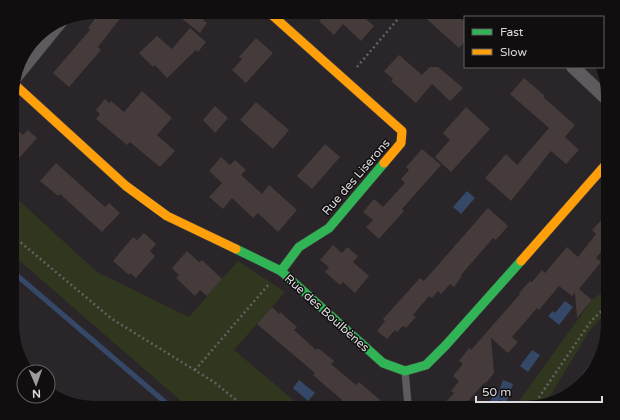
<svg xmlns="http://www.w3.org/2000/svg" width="620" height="420" font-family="'Varela Round',sans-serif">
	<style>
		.green { fill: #31371e }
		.water { fill: #354867 }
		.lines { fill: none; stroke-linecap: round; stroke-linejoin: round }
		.stream { stroke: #354867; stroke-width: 5 }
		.building { fill: #453b3a }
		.lane-casing { stroke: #434042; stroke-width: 8 }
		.street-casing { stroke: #434042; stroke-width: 14 }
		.fast-casing { stroke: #434042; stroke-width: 10 }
		.slow-casing { stroke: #434042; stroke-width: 10 }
		.path { stroke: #636163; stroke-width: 2.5; stroke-dasharray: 2 3; stroke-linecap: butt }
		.lane { stroke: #5e5b5e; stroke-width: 7 }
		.street { stroke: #5e5b5e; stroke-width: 13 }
		.fast { stroke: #30b455; stroke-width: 9 }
		.slow { stroke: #ff9f0a; stroke-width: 9 }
		.labels { text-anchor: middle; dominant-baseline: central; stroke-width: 3; stroke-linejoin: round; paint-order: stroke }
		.street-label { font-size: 12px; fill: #dddadd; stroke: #110e10 }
	</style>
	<rect width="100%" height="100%" fill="#292528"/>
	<g class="green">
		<polygon points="13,195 97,272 189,317 238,261 285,292 234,350 303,408 189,408 13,255"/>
		<polygon points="608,288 608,311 590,330 546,403 525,408 514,408 592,300"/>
	</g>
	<g class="water">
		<polygon points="467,191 475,198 461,214 453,207"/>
		<polygon points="565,301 573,307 559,325 548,316 553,311 555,313"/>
		<polygon points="532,350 540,355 528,372 520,366"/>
		<polygon points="299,380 315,393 308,401 293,388"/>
		<polygon points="503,380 513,384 506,403 499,400 497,404 490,402 493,395 497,396"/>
	</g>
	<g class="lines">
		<g class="stream">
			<polyline points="13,272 172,408"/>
			<polyline points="577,386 598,357"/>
		</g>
	</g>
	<g class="building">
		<polygon points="420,13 455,13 465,22 465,41 459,48"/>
		<polygon points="326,14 360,14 374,26 361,41 343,24 334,35 319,21"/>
		<polygon points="177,15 198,15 207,23 200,33"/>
		<polygon points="97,16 122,16 98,47 101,50 69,87 53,73 90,30 88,28"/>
		<polygon points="190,28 206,42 198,52 196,50 167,78 155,65 153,67 139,53 157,36 172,49"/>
		<polygon points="256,38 273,53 246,83 232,70 242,59 239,57"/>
		<polygon points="399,55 422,75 430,67 438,67 463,88 450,101 432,84 416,103 391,81 393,79 384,71"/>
		<polygon points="524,78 545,96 543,97 575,125 565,137 579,150 566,164 551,151 511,201 485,178 506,154 517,165 549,128 510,94"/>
		<polygon points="142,91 172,118 157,135 175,151 160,167 130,142 127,145 96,119 100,114 96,110 105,99 109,103 111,101 124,112"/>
		<polygon points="256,102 289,130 273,149 240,120"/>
		<polygon points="215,106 228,118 215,133 203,120"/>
		<polygon points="466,107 490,129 451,172 435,157 450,140 443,133"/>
		<polygon points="13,126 23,135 28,130 37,138 13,165"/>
		<polygon points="325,144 340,157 312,189 297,176"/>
		<polygon points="422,149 441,165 402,209 404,211 379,239 366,227 373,220 363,212 374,199 383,207 405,183 401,179 409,170 406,167"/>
		<polygon points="221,157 230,165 235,160 246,170 241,175 262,194 269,185 297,210 278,232 258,213 253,218 232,198 223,209 209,197 222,183 209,171"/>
		<polygon points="56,163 105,207 109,203 120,213 102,232 60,194 58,196 40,181"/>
		<polygon points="488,208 508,226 496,240 493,238 461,275 462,276 454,287 450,284 441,294 438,291 432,298 429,296 413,315 416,317 406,328 403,326 397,332 395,330 387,339 377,331 385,321 383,319 420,278 424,281"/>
		<polygon points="608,213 608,244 596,258 601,262 579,289 592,300 577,318 575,293 572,296 559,286 539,310 537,308 512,337 518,342 508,353 491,338 494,373 486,383 484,383 462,408 440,408 454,393 451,391 459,381 453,376 463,364 459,361 469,348 471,350 520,294 519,293 530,281 532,282 542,270 545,273 567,247 578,257 596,234 592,230"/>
		<polygon points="144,233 156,244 150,251 155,256 136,278 130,273 129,275 113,261 133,237 137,240"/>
		<polygon points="333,245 342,253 347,247 358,256 353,262 369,276 355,293 343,282 340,285 325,272 329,267 320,260"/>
		<polygon points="187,251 199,262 202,260 222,279 207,296 200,290 195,296 176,278 179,275 172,268"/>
		<polygon points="272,307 279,314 280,312 297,327 294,330 316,350 318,348 334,361 331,364 356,385 359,382 380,400 373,408 348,408 341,402 342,400 313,375 315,373 257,324"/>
	</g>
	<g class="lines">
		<defs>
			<polyline id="lane" points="405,371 408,405 406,408"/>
			<g id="street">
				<polyline points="514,12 519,17"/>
				<polyline points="573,67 608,100"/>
				<polyline points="14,79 61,21"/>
			</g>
			<g id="fast">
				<polyline points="236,249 281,271 383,363 405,371 426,365 446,345 521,261"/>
				<polyline points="281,271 299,247 329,228 384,163"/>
			</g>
			<g id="slow">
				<polyline points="272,15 402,131 401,143 384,163"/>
				<polyline points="13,83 126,186 167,216 236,249"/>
				<polyline points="521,261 608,162"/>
			</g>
		</defs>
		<use href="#lane" class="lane-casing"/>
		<use href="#street" class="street-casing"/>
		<use href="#fast" class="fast-casing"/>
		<use href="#slow" class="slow-casing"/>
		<g class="path">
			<polyline points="357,67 403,13"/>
			<polyline points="13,236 112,319 214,382 246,408"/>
			<polyline points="195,370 269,284"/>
			<polyline points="533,406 591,321 608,305"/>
		</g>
		<use href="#lane" class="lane"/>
		<use href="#street" class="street"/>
		<use href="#fast" class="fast"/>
		<use href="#slow" class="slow"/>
	</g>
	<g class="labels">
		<g class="street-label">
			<text transform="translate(356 177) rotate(-49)">Rue des Liserons</text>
			<text transform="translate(327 313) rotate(42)">Rue des Boulbènes</text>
		</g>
	</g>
	<path d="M0 0H620V420H0ZM95 19H525A76 76 0 0 1 601 95V325A76 76 0 0 1 525 401H95A76 76 0 0 1 19 325V95A76 76 0 0 1 95 19Z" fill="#110e10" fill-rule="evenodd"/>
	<rect x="464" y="16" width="140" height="52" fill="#110e10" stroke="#636062"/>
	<rect x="472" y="29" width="20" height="6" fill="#30b455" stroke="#636062"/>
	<text x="500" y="36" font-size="12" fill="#dddadd">Fast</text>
	<rect x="472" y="49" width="20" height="6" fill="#ff9f0a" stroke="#636062"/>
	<text x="500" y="56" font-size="12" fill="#dddadd">Slow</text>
	<g transform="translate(36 384) rotate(178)"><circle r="19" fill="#110e10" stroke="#636062"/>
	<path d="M0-3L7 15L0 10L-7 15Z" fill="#9e9b9e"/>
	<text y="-6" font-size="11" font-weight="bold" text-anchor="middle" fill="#dddadd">N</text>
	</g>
	<path d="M476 396v6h126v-6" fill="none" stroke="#dddadd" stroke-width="2"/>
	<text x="482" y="396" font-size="12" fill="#dddadd" stroke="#110e10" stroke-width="3" paint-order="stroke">50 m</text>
</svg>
